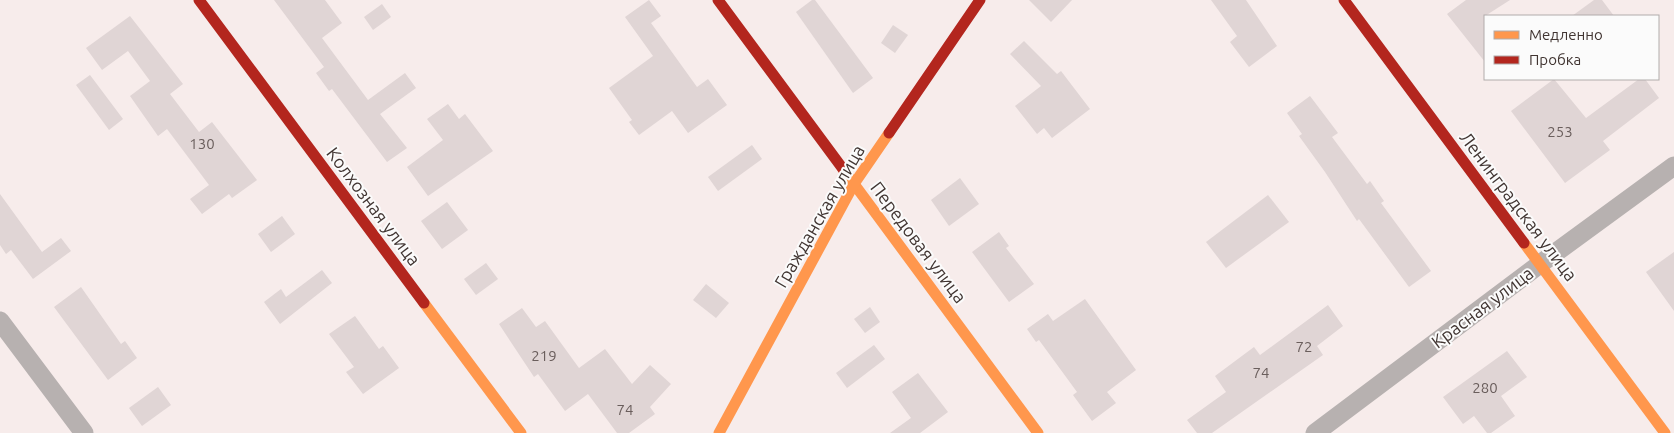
<svg xmlns="http://www.w3.org/2000/svg" width="1674" height="433" font-family="Ubuntu,sans-serif">
	<style>
		.building { fill: #e0d5d5 }
		.lines { fill: none; stroke-linecap: round; stroke-linejoin: round }
		.street { stroke: #b7b1b0; stroke-width: 19 }
		.slow { stroke: #ff974d; stroke-width: 11 }
		.jam { stroke: #b3261e; stroke-width: 11 }
		.labels { text-anchor: middle; dominant-baseline: central; stroke-width: 4; stroke-linejoin: round; paint-order: stroke }
		.number-label { font-size: 15px; fill: #6a5e5c }
		.street-label { font-size: 18px; fill: #413532; stroke: #fbfbfb }
	</style>
	<rect width="100%" height="100%" fill="#f7eceb"/>
	<g class="building">
		<polygon points="274,0 325,0 342,23 322,38 368,100 405,73 416,88 380,114 407,148 387,162 332,89 329,91 316,73 324,67"/>
		<polygon points="649,0 661,16 651,23 697,87 708,79 727,105 688,133 672,111 639,135 629,122 632,120 609,88 653,56 625,17"/>
		<polygon points="812,0 815,0 873,78 853,93 796,12"/>
		<polygon points="1029,0 1072,0 1051,22"/>
		<polygon points="1211,0 1246,0 1277,46 1249,67 1230,42 1237,36"/>
		<polygon points="1466,0 1510,0 1485,16 1485,62 1447,14"/>
		<polygon points="1594,0 1602,0 1614,16 1572,16"/>
		<polygon points="382,4 391,17 373,30 364,17"/>
		<polygon points="130,16 183,84 170,94 199,132 212,122 257,180 232,198 229,194 202,214 190,199 209,185 167,129 158,136 130,96 150,81 128,51 102,70 86,48"/>
		<polygon points="893,25 908,35 895,53 881,43"/>
		<polygon points="1024,41 1057,74 1061,71 1090,109 1052,138 1044,128 1037,134 1015,106 1041,86 1010,54"/>
		<polygon points="90,75 123,119 109,130 76,85"/>
		<polygon points="1554,79 1586,118 1639,79 1645,79 1659,98 1603,141 1610,150 1565,183 1511,111"/>
		<polygon points="1310,96 1338,133 1332,137 1367,184 1370,181 1384,201 1381,203 1431,271 1409,287 1359,219 1357,221 1325,172 1299,136 1302,134 1287,113"/>
		<polygon points="448,104 459,119 465,114 493,151 428,196 407,167 443,140 427,119"/>
		<polygon points="752,145 762,159 718,191 708,177"/>
		<polygon points="960,178 979,204 949,226 931,200"/>
		<polygon points="0,194 42,252 61,238 71,251 33,279 11,250 6,254 0,245"/>
		<polygon points="1268,195 1289,222 1226,268 1206,242"/>
		<polygon points="447,202 468,230 442,249 421,221"/>
		<polygon points="282,216 295,234 271,252 258,234"/>
		<polygon points="999,232 1009,246 1006,248 1034,284 1009,302 972,252"/>
		<polygon points="1674,252 1674,311 1646,272"/>
		<polygon points="486,263 498,279 476,295 464,279"/>
		<polygon points="322,270 332,283 280,324 264,302 281,289 286,297"/>
		<polygon points="706,284 729,303 716,318 693,300"/>
		<polygon points="81,287 121,344 125,341 137,358 108,380 54,307"/>
		<polygon points="1085,299 1136,370 1107,392 1116,403 1092,421 1073,395 1077,392 1039,340 1036,342 1027,329 1048,314 1053,321"/>
		<polygon points="1328,305 1343,326 1317,346 1323,355 1212,433 1197,433 1187,420 1226,392 1215,376 1254,347 1260,355"/>
		<polygon points="870,307 880,322 865,333 854,319"/>
		<polygon points="522,308 536,327 545,321 579,368 605,349 632,384 650,365 671,384 650,407 655,414 629,433 617,433 588,394 565,411 538,374 534,377 499,324"/>
		<polygon points="355,316 379,349 383,346 399,368 363,394 346,372 354,367 329,334"/>
		<polygon points="874,345 885,359 847,388 836,373"/>
		<polygon points="1507,351 1527,377 1501,396 1515,416 1491,433 1487,433 1474,416 1463,424 1443,397"/>
		<polygon points="918,373 948,412 920,433 890,433 911,418 892,392"/>
		<polygon points="158,387 171,405 142,426 129,408"/>
	</g>
	<g class="lines">
		<g class="street">
			<polyline points="0,321 84,433"/>
			<polyline points="1315,433 1540,264 1674,166"/>
		</g>
		<g class="slow">
			<polyline points="843,169 1038,433"/>
			<polyline points="1524,243 1665,433"/>
			<polyline points="424,303 521,433"/>
			<polyline points="719,433 854,184 889,133"/>
		</g>
		<g class="jam">
			<polyline points="199,0 424,303"/>
			<polyline points="718,0 843,169"/>
			<polyline points="1344,0 1524,243"/>
			<polyline points="889,133 980,0"/>
		</g>
	</g>
	<g class="labels">
		<g class="number-label">
			<text x="1560" y="131">253</text>
			<text x="202" y="143">130</text>
			<text x="1304" y="346">72</text>
			<text x="544" y="355">219</text>
			<text x="1261" y="372">74</text>
			<text x="1485" y="387">280</text>
			<text x="625" y="409">74</text>
		</g>
		<g class="street-label">
			<text transform="translate(374 206) rotate(53)">Колхозная улица</text>
			<text transform="translate(1519 206) rotate(53)">Ленинградская улица</text>
			<text transform="translate(819 216) rotate(-60)">Гражданская улица</text>
			<text transform="translate(919 242) rotate(53)">Передовая улица</text>
			<text transform="translate(1482 307) rotate(-37)">Красная улица</text>
		</g>
	</g>
	<rect x="1484" y="15" width="175" height="65" fill="#fbfbfb" stroke="#b1acab"/>
	<rect x="1494" y="31" width="25" height="8" fill="#ff974d" stroke="#b1acab"/>
	<text x="1529" y="40" font-size="15" fill="#413532">Медленно</text>
	<rect x="1494" y="56" width="25" height="8" fill="#b3261e" stroke="#b1acab"/>
	<text x="1529" y="65" font-size="15" fill="#413532">Пробка</text>
</svg>
